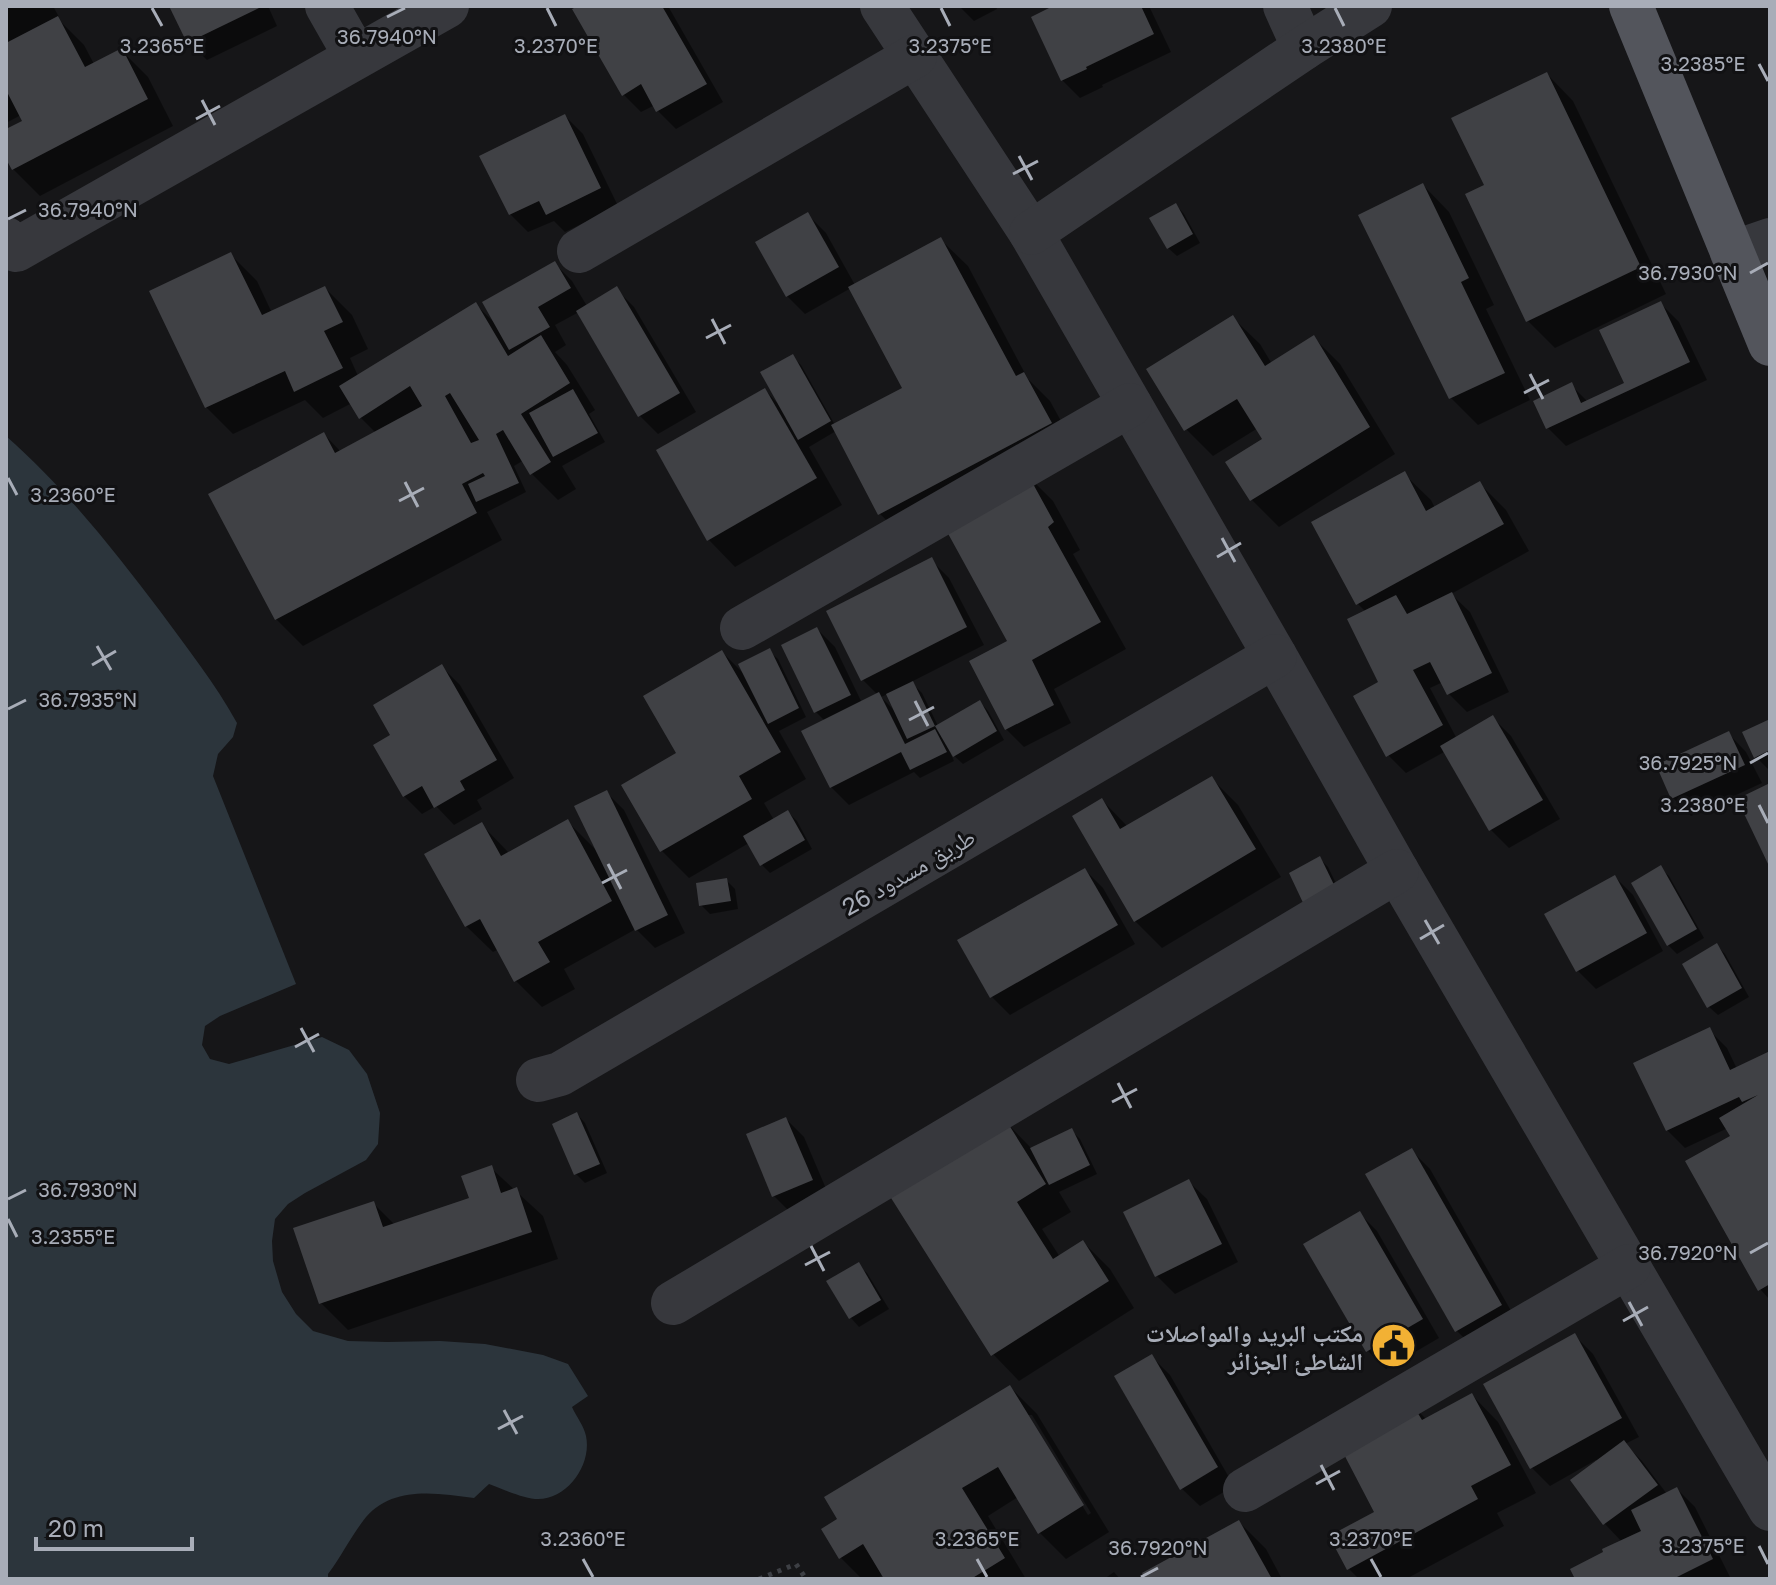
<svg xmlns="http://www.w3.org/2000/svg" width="1776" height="1585" font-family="'Golos Text','Noto Naskh Arabic',sans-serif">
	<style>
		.water { fill: #2c353c }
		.shadow { fill: #0007; fill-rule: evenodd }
		.building { fill: #404145; fill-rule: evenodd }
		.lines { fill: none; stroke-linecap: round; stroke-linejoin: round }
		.path { stroke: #3d3f44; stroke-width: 5; stroke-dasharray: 4 6; stroke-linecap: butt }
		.minor { stroke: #37383d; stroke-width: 44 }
		.major { stroke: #53555c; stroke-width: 44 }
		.ticks { fill: none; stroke: #a8adb8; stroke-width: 3 }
		.labels { text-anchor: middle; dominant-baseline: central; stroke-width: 6; stroke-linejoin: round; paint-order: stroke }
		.street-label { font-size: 24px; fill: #a8adb8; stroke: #111113 }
		.poi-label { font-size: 24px; font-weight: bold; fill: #a8adb8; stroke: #111113; text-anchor: end }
		.ticks-label { font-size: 20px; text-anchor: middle; fill: #a8adb8; stroke: #111113; stroke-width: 6; stroke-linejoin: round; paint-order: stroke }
	</style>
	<rect width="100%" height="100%" fill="#161618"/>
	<path class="water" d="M6 436C65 488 113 549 160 611 187 648 215 683 237 723L233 737 218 754 213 776 296 984 220 1016 205 1026 202 1045 210 1059 229 1064 322 1037 349 1050 367 1074 380 1113 378 1144 366 1160 305 1193 288 1204 275 1219 272 1241 273 1261 282 1292 296 1314 313 1331 348 1341 387 1342 440 1341 485 1344 543 1355 568 1364 588 1396 572 1407C576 1416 584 1426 586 1436 592 1464 568 1499 538 1499 525 1499 502 1489 489 1484L474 1498C435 1493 390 1485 363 1521 350 1538 341 1557 328 1574V1579H6Z"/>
	<g class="shadow">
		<polygon points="6,6 53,6 59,17 57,18 84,45 94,64 121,50 148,77 173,126 40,196 13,169 6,155 6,131 24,121 21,115 6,123"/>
		<polygon points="171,6 268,6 277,26 207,60 189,42"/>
		<polygon points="582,6 668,6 723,102 676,129 658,111 655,105 641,112 623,94"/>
		<polygon points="959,6 996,6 997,9 974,21"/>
		<polygon points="1059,6 1149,6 1171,52 1102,85 1103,87 1080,98 1062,80"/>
		<polygon points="1547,74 1573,101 1666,294 1555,348 1528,321 1486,186"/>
		<polygon points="565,116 583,134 618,206 565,232 554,221 528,232 510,214"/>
		<polygon points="1423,185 1449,212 1494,305 1486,309 1530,400 1478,425 1451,398 1361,216"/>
		<polygon points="1176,205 1184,214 1200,243 1177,256 1168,248"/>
		<polygon points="808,215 826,233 855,285 941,240 968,266 1028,379 1050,401 1077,450 1028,476 1053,501 1080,550 1073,554 1126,649 1054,689 1071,723 1024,747 1006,729 1010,642 943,521 907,540 880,514 836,431 809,447 842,505 735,567 709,540 765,390 779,405 792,356 801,365 835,425 904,389 851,288 805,314 787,296"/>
		<polygon points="231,255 257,281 272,313 325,288 352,315 368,349 350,358 358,376 475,304 496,324 554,263 572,281 587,306 616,289 634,307 696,412 658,434 640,416 579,312 555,325 566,345 555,352 567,365 595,410 589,414 605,442 562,466 576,489 558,500 531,473 524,460 514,466 526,492 487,512 502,540 303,646 276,619 324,434 341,452 376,433 360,417 352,403 323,418 305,400 233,434 206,407"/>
		<polygon points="1661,304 1679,322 1707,380 1566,446 1548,428 1571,385 1588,402 1627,384"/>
		<polygon points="1233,318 1260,344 1272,364 1314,338 1340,364 1395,454 1279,527 1252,500 1228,462 1265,440 1258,428 1213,456 1186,429"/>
		<polygon points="1404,474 1431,500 1435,508 1480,484 1506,510 1529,551 1451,594 1470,612 1509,692 1467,712 1449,694 1443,682 1430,688 1457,739 1493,718 1511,736 1560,819 1509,848 1491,830 1446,751 1406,773 1388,755 1381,683 1366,612 1358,604"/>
		<path d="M931 560 949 578 984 645 911 682 922 693 938 726 980 702 988 711 1004 740 963 764 950 752 954 761 920 778 914 772 849 805 831 787 825 721 816 712 783 646 817 629 835 647 862 703 878 695 863 680ZM888 694 895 711 881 697Z"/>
		<polygon points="769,651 778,659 806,717 779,731 806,779 764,803 774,820 788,812 797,821 812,849 770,873 762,865 749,843 689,878 662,851 624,785 679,753 722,652 745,675"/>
		<polygon points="442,667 460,685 514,778 477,800 482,809 454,825 436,806 422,814 404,796 393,736"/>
		<polygon points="1770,721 1770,771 1756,757"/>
		<polygon points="1728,733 1746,752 1762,783 1691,816 1673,798"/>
		<polygon points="1211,778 1238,805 1281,877 1162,948 1135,921 1102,800 1128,827"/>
		<polygon points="606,792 624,810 685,933 655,948 636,929 564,969 575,989 542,1007 516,981 499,949 493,952 466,926 482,825 509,853 568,822 597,851"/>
		<polygon points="1320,859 1328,867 1345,902 1316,916"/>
		<polygon points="1660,868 1669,876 1704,938 1677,954 1668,945"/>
		<polygon points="1085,870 1103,888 1135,944 1010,1015 992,997 960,940"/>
		<polygon points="1615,877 1633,895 1663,951 1596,989 1578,971"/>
		<polygon points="726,880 735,889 738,909 710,914 701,905"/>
		<polygon points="1717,946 1725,954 1749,997 1718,1015 1709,1007"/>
		<polygon points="1709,1030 1727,1048 1737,1069 1770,1054 1770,1300 1760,1289 1733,1137 1728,1128 1685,1148 1667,1130"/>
		<polygon points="577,1114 585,1123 607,1173 585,1183 576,1174 554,1125"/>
		<polygon points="786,1119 804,1137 830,1198 792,1214 774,1196 748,1135"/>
		<polygon points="1003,1119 1032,1149 1071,1130 1080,1139 1097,1174 1059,1192 1071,1212 1042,1229 1060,1257 1083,1242 1110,1269 1134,1308 1019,1381 993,1354"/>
		<polygon points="1412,1151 1430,1169 1518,1323 1474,1348 1456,1330"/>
		<polygon points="491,1168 543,1216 558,1259 348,1330 321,1303 373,1203 395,1225 472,1199"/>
		<polygon points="1188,1181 1207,1199 1238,1262 1175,1294 1157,1276"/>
		<polygon points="1359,1213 1377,1231 1439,1338 1386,1369 1368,1351"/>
		<polygon points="858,1265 867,1273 889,1309 859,1327 851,1318 829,1282"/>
		<polygon points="1575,1336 1593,1354 1639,1437 1625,1444 1642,1461 1667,1494 1677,1489 1695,1507 1730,1577 1726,1579 1577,1579 1622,1542 1605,1524 1573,1480 1597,1463 1596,1460 1550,1486 1532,1468"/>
		<polygon points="1152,1357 1170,1375 1234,1486 1200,1506 1181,1488"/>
		<path d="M1010 1387 1037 1414 1109 1532 1066 1559 1039 1532 1018 1497 988 1516 1026 1579H886L884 1574 876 1579H862L841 1558 840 1520ZM1027 1415H1032L1091 1513 1088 1515Z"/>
		<polygon points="1472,1395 1498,1422 1536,1493 1497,1513 1504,1526 1406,1579 1359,1579 1349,1569 1377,1512 1411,1404 1427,1420"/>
		<polygon points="1239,1522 1266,1549 1282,1579 1148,1579"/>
		<polygon points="1114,1572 1120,1579 1104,1579"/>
	</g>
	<g class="building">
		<polygon points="169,6 263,6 187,43"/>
		<polygon points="578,6 662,6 707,84 656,112 641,84 622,96 572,9"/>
		<polygon points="1053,6 1141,6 1154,34 1086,67 1087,69 1061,81 1031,17"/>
		<polygon points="58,16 85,67 122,48 148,99 12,170 6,159 6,129 22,121 6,90 6,43"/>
		<polygon points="1547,72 1641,267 1526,322 1465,194 1484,185 1451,118"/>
		<polygon points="565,114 601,188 546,215 539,201 509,215 479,156"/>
		<polygon points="1423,183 1469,278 1461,282 1505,373 1449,399 1358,215"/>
		<polygon points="1176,203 1193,234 1167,249 1149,218"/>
		<polygon points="808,212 839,267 786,297 755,242"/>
		<polygon points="941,237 1016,376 1024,372 1052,423 878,515 831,425 902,388 848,287"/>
		<polygon points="231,252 262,315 325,286 343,322 324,331 343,368 294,392 285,371 205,408 149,291"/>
		<polygon points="555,261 571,288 538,307 550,327 509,350 482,302"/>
		<polygon points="617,286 680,393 638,417 576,311"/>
		<polygon points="1661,301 1690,362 1546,429 1533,401 1572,382 1581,403 1624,383 1599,330"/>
		<path d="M476 302 508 356 541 335 570 383 521 414 551 462 530 475 503 430 496 434 519 483 476 502 468 484 485 476 483 473 462 484 477 513 275 620 208 494 324 432 335 453 422 406 410 386 359 419 339 386ZM450 393 479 440 471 443 445 396Z"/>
		<polygon points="1233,315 1265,366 1314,335 1370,427 1250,501 1225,462 1262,439 1237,399 1184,431 1146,369"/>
		<polygon points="793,354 831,421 798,440 760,372"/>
		<polygon points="765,388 817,478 707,541 656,450"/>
		<polygon points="573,389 598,433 553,457 529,413"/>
		<polygon points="1026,471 1054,522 1048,527 1101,622 1032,660 1054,705 1005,730 969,661 1007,641 940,519"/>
		<polygon points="1405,471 1426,511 1480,481 1504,524 1356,605 1311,522"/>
		<polygon points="932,557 967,627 861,681 826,611"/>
		<polygon points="1452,592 1492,673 1447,695 1430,662 1413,670 1443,725 1386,757 1353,696 1378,682 1347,619 1396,595 1407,614"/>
		<polygon points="817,627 851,695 814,713 781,645"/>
		<polygon points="770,648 799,708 768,724 738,664"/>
		<polygon points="722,650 781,752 739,776 752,799 660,852 621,785 676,753 643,696"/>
		<polygon points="442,664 497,760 460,781 465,790 434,808 422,786 403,797 373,745 390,735 373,705"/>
		<polygon points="913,681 935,726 907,739 886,694"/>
		<polygon points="879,692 905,744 935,729 947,752 910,770 901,752 830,788 801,731"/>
		<polygon points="980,700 997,731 953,757 935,726"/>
		<polygon points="1493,715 1543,800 1489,831 1440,746"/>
		<polygon points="1770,719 1770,750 1754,758 1742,732"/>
		<polygon points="1729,731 1745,765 1671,799 1656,765"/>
		<polygon points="1212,776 1256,849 1134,922 1072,816 1102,798 1120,829"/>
		<polygon points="1770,783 1770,868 1737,799"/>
		<polygon points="607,790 668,915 635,931 574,806"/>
		<polygon points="788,810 805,840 760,866 743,836"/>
		<polygon points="568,819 612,901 538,942 550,962 514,982 480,919 465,927 424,854 482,822 501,856"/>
		<polygon points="1320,856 1338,893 1306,909 1289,873"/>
		<polygon points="1661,865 1697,929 1667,946 1631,883"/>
		<polygon points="1085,868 1118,925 990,998 957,940"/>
		<polygon points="1615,875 1647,933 1576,972 1544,914"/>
		<polygon points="727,878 731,901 699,906 696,883"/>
		<polygon points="1717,943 1742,988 1707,1008 1682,964"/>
		<polygon points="1710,1027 1730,1070 1770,1051 1770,1284 1758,1291 1685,1161 1730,1136 1719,1118 1758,1095 1742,1102 1739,1097 1666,1131 1633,1063"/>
		<polygon points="577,1112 600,1164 574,1175 552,1124"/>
		<polygon points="786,1117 813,1180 772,1197 746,1134"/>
		<polygon points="1004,1117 1046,1184 1017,1202 1053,1259 1083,1240 1109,1281 991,1356 886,1190"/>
		<polygon points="1072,1128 1090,1165 1049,1185 1030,1148"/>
		<polygon points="1412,1148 1502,1305 1455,1332 1365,1174"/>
		<polygon points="492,1165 501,1193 517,1187 532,1232 319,1304 293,1228 374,1201 383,1227 469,1198 461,1176"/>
		<polygon points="1189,1179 1222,1244 1155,1277 1123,1212"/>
		<polygon points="1360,1211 1423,1319 1366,1352 1303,1244"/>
		<polygon points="859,1262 881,1300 849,1319 826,1281"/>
		<polygon points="1575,1333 1622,1418 1530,1469 1483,1384"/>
		<polygon points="1152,1354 1218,1467 1180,1490 1114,1376"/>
		<polygon points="1010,1385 1084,1505 1038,1534 998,1467 962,1488 1005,1558 971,1579 884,1579 863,1544 839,1559 821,1529 837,1519 824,1497"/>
		<polygon points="1472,1393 1511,1465 1471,1486 1478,1499 1347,1570 1329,1536 1374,1512 1337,1441 1411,1402 1422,1420"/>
		<polygon points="1624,1440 1658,1485 1603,1525 1570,1480"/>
		<polygon points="1677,1487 1713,1559 1673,1579 1575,1579 1570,1569 1603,1552 1602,1549 1641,1531 1631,1510"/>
		<polygon points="1239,1520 1272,1579 1146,1579 1142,1573"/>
	</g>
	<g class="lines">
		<polyline class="path" points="759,1579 796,1564 806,1579"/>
		<g class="minor">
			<polyline points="327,6 356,57"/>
			<polyline points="882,6 1031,233 1275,656 1397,871 1770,1509"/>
			<polyline points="1285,6 1304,48"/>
			<polyline points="1031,233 1304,48 1370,6"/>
			<polyline points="6,239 16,250 447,6"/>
			<polyline points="579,251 915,56"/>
			<polyline points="1732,253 1770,240"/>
			<polyline points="742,628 1130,405"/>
			<polyline points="538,1080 560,1074 1275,656"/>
			<polyline points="673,1303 1397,871"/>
			<polyline points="1245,1490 1629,1266"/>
		</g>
		<polyline class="major" points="1631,6 1770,344"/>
	</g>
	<path class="ticks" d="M152 8 162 26M547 8 556 26M941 8 950 26M1335 8 1344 26M387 17 405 8M1759 64 1768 81M202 100 215 125M196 119 220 106M1019 156 1032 180M1013 174 1038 161M8 219 26 210M1750 273 1768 263M712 319 725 344M706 338 731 325M1530 374 1543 399M1524 393 1549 380M8 478 17 495M405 482 418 507M399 501 424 488M1222 538 1235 562M1217 557 1241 543M97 646 111 670M92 665 116 651M915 701 928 726M8 709 26 700M909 720 934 707M1750 763 1768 753M1759 805 1768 823M608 864 621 889M602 883 627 870M1425 920 1439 944M1420 939 1444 925M301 1028 314 1052M295 1047 319 1034M1118 1083 1131 1108M1112 1102 1137 1089M8 1199 26 1190M8 1219 17 1237M811 1246 824 1271M1750 1253 1768 1243M805 1265 830 1252M1629 1302 1642 1326M1623 1321 1648 1307M504 1410 517 1434M498 1429 523 1416M1321 1465 1334 1490M1316 1484 1340 1471M1759 1546 1768 1564M583 1559 593 1577M977 1559 987 1577M1371 1559 1381 1577M1141 1577 1158 1568"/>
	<defs>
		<symbol id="civic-disc" viewBox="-11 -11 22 22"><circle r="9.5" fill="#f2b134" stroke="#111113"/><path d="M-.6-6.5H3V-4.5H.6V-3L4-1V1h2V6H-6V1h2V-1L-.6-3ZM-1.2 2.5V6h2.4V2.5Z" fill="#111"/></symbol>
	</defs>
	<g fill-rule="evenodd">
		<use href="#civic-disc" x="1368" y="1320" width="51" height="51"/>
	</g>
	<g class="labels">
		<g class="street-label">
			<text transform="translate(908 871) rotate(-30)">طريق مسدود 26</text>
		</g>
		<g class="poi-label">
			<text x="1363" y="1332">مكتب البريد والمواصلات<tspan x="1363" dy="28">الشاطئ الجزائر</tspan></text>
		</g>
	</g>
	<g class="ticks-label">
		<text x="387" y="44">36.7940°N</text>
		<text x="162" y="53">3.2365°E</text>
		<text x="556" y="53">3.2370°E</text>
		<text x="950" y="53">3.2375°E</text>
		<text x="1344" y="53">3.2380°E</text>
		<text x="1703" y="71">3.2385°E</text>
		<text x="88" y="217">36.7940°N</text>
		<text x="1688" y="280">36.7930°N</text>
		<text x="73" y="502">3.2360°E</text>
		<text x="88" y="707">36.7935°N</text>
		<text x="1688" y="770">36.7925°N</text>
		<text x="1703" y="812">3.2380°E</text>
		<text x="88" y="1197">36.7930°N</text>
		<text x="73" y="1244">3.2355°E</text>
		<text x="1688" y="1260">36.7920°N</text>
		<text x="583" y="1546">3.2360°E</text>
		<text x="977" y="1546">3.2365°E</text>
		<text x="1371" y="1546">3.2370°E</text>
		<text x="1703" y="1553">3.2375°E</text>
		<text x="1158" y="1555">36.7920°N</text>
	</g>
	<rect width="1776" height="1585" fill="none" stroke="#a8adb8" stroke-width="16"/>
	<path d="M36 1537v12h156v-12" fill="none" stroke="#a8adb8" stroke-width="4"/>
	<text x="48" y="1537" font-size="24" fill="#a8adb8" stroke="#111113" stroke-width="6" paint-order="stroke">20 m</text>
</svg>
